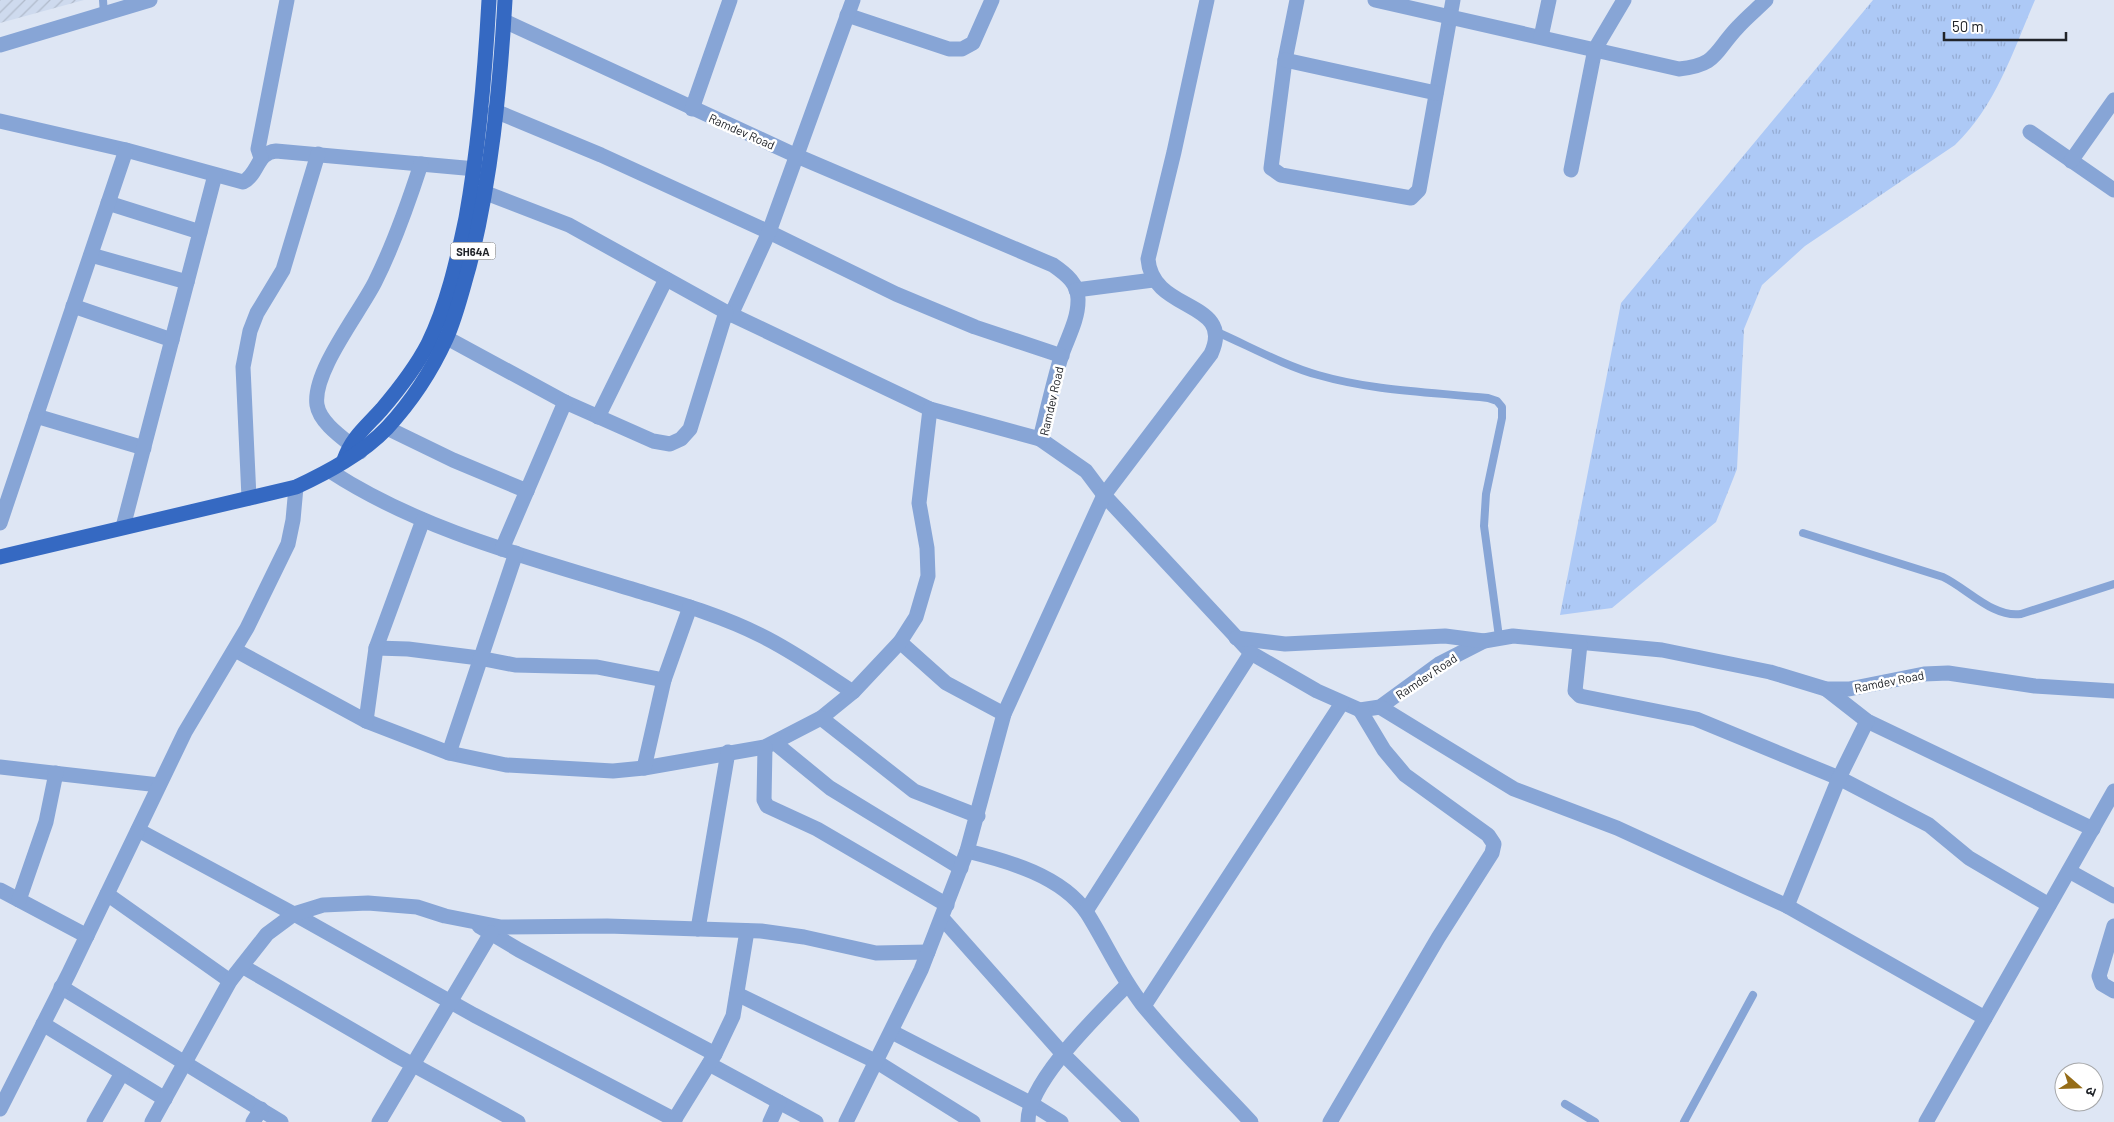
<svg xmlns="http://www.w3.org/2000/svg" width="2114" height="1122" font-family="Barlow,'Noto Sans Devanagari',sans-serif">
	<style>
		.industrial { fill: url(#industrial-furrows) }
		.grass { fill: url(#grass-tufts) }
		.lines { fill: none; stroke-linecap: round; stroke-linejoin: round }
		.service { stroke: #87a5d6; stroke-width: 8 }
		.minor { stroke: #87a5d6; stroke-width: 15 }
		.tertiary { stroke: #87a5d6; stroke-width: 15 }
		.primary { stroke: #3569c2; stroke-width: 15 }
		.labels { text-anchor: middle; dominant-baseline: central; stroke-width: 5; stroke-linejoin: round; paint-order: stroke }
		.shield { fill: #fff; stroke: #646669; stroke-width: 1 }
		.shield-label { font-size: 11px; font-weight: bold; fill: #212429 }
		.street-label { font-size: 12px; fill: #212429; stroke: #fff }
	</style>
	<defs>
		<pattern id="industrial-furrows" width="10" height="10" patternUnits="userSpaceOnUse" patternTransform="scale(1.25)"><rect width="10" height="10" fill="#cedaee"/><path d="M-1 1l2-2M0 10L10 0M9 11l2-2" fill="none" stroke="#b1bbcc"/></pattern>
		<pattern id="grass-tufts" width="24" height="20" patternUnits="userSpaceOnUse" patternTransform="scale(1.25)"><rect width="24" height="20" fill="#adc9f6"/><path d="M3 7l-1-3M5 7V3M7 7l1-3M15 17l-1-3M17 17v-4M19 17l1-3" fill="none" stroke="#95acd3"/></pattern>
	</defs>
	<rect width="100%" height="100%" fill="#dee6f4"/>
	<polygon class="industrial" points="0,0 84,0 0,23"/>
	<path class="grass" d="M1873 0H2035C2013 51 1996 106 1955 145L1805 246 1762 285 1744 329 1737 469 1716 522 1612 608 1560 615 1621 303Z"/>
	<g class="lines">
		<g class="service">
			<polyline points="103,0 104,14"/>
			<path d="M1217 332C1249 346 1285 366 1318 375 1373 391 1431 392 1488 398L1497 401 1502 407V418L1486 494 1484 526 1499 637"/>
			<path d="M1803 533 1943 577C1968 589 1993 618 2021 614L2114 584"/>
			<polyline points="1565,1104 1595,1122"/>
			<polyline points="1684,1122 1753,995"/>
		</g>
		<g class="minor">
			<polyline points="1297,0 1285,60 1271,168 1281,175 1411,198 1419,190 1453,0"/>
			<path d="M1375 0 1679 69C1718 65 1714 52 1738 27 1747 17 1757 9 1766 0"/>
			<polyline points="847,15 949,49 962,49 973,43 992,0"/>
			<path d="M504 21 797 156 1053 265C1066 274 1079 284 1078 301 1078 320 1067 339 1061 357 1053 384 1047 411 1040 439L1086 471 1104 495 1251 653 1317 691 1360 710 1380 707 1439 664 1484 641 1513 636 1662 650 1770 672 1826 689H1849L1924 674 1948 673 2035 686 2114 691"/>
			<polyline points="1541,37 1549,0"/>
			<polyline points="1285,60 1436,93"/>
			<polyline points="692,109 730,0"/>
			<polyline points="495,111 601,155 769,232 896,294 975,327 1062,356"/>
			<path d="M0 121 126 150 243 182C259 174 256 153 276 151L487 170"/>
			<polyline points="2030,132 2114,190"/>
			<polyline points="261,158 258,149 287,0"/>
			<polyline points="2071,161 2114,100"/>
			<polyline points="1571,170 1595,49 1624,0"/>
			<polyline points="486,193 569,225 726,312 930,409 1040,439"/>
			<polyline points="108,203 200,232"/>
			<polyline points="91,255 187,282"/>
			<polyline points="1076,290 1153,280"/>
			<polyline points="73,306 172,340"/>
			<polyline points="731,315 769,232 853,0"/>
			<polyline points="447,338 565,402 653,441 670,444 681,439 690,429 726,312"/>
			<polyline points="36,416 144,448"/>
			<polyline points="598,417 666,279"/>
			<polyline points="387,428 453,460 527,491"/>
			<path d="M360 452C346 440 320 424 317 405 312 372 360 312 375 282 394 244 408 204 421 164"/>
			<path d="M330 471C422 531 531 558 635 590 677 603 720 615 760 635 793 651 822 672 853 692"/>
			<polyline points="249,498 243,367 250,331 257,313 283,270 318,154"/>
			<polyline points="0,523 126,150"/>
			<polyline points="123,527 215,175"/>
			<polyline points="502,549 565,402"/>
			<polyline points="1236,638 1285,644 1445,636 1484,641"/>
			<polyline points="900,642 946,683 1004,714"/>
			<polyline points="1580,644 1575,691 1580,696 1696,719 1839,778 1929,825 1969,858 2049,905"/>
			<polyline points="376,648 408,649 479,658 515,665 597,667 664,680"/>
			<polyline points="235,650 366,721 449,753 506,765 613,771 644,768 765,747 821,718 853,692 900,642 916,617 928,576 927,548 919,503 930,409"/>
			<polyline points="1826,689 1867,721 2093,829"/>
			<polyline points="1380,707 1514,789 1617,828 1787,906 1985,1018"/>
			<polyline points="821,718 914,791 978,816"/>
			<polyline points="366,721 376,648 423,520"/>
			<polyline points="775,743 830,788 961,868"/>
			<polyline points="765,747 764,800 767,806 817,829 947,905"/>
			<polyline points="449,753 516,553"/>
			<polyline points="0,767 159,785"/>
			<polyline points="644,768 664,680 690,607"/>
			<polyline points="138,830 294,914 474,1015 675,1120"/>
			<path d="M967 851C1008 861 1062 876 1087 913 1106 943 1120 976 1142 1004 1175 1045 1215 1083 1251 1122"/>
			<polyline points="2069,871 2114,896"/>
			<polyline points="0,890 87,936"/>
			<polyline points="107,894 230,981"/>
			<polyline points="19,900 46,822 56,773"/>
			<polyline points="1787,906 1839,778 1867,721"/>
			<polyline points="1086,911 1251,653"/>
			<polyline points="942,918 1062,1053 1132,1122"/>
			<polyline points="479,926 519,950 715,1054"/>
			<polyline points="2114,926 2099,976 2102,984 2114,991"/>
			<polyline points="698,929 728,752"/>
			<polyline points="242,966 397,1056 518,1122"/>
			<polyline points="61,987 281,1122"/>
			<polyline points="737,994 877,1062 973,1122"/>
			<polyline points="1144,1006 1342,703"/>
			<polyline points="43,1024 165,1099"/>
			<polyline points="892,1032 1032,1104 1061,1122"/>
			<polyline points="709,1064 816,1122"/>
			<polyline points="0,1109 69,973 185,732 247,628 288,544 293,520 296,487"/>
			<polyline points="94,1122 122,1073"/>
			<polyline points="152,1122 230,981 267,934 294,914 323,905 368,903 417,907 445,916 501,927 607,926 761,931 804,937 876,953 928,952"/>
			<polyline points="253,1122 261,1109"/>
			<polyline points="379,1122 491,933"/>
			<polyline points="673,1122 715,1054 733,1016 747,931"/>
			<polyline points="770,1122 779,1102"/>
			<path d="M846 1122 921 970 967 851 1004 714 1104 495 1211 354C1236 300 1152 313 1148 259L1174 152 1207 0"/>
			<path d="M1028 1122C1027 1082 1100 1013 1127 985"/>
			<polyline points="1330,1122 1438,938 1492,853 1494,844 1488,835 1405,775 1384,750 1360,710"/>
			<polyline points="1926,1122 2114,791"/>
		</g>
		<polyline class="tertiary" points="0,45 150,0"/>
		<g class="primary">
			<path d="M344 460C352 437 366 427 382 409 399 389 416 367 428 344 447 305 457 261 466 218 479 146 485 73 489 0"/>
			<path d="M0 557 296 487C328 472 362 454 387 428 410 403 432 370 446 339 456 317 462 291 469 267 491 180 500 89 505 0"/>
		</g>
	</g>
	<g class="labels">
		<rect class="shield" x="450.5" y="242.5" width="45" height="17" rx="4"/>
		<g class="shield-label">
			<text x="473" y="251">SH64A</text>
		</g>
		<g class="street-label">
			<text transform="translate(742 131) rotate(24)">Ramdev Road</text>
			<text transform="translate(1051 401) rotate(-77)">Ramdev Road</text>
			<text transform="translate(1426 676) rotate(-34)">Ramdev Road</text>
			<text transform="translate(1889 681) rotate(-11)">Ramdev Road</text>
		</g>
	</g>
	<g transform="translate(2079 1087) rotate(110)"><circle r="24" fill="#ffffff" stroke="#a6a7a9"/>
	<path d="M0-4L9 19L0 12L-9 19Z" fill="#956c17"/>
	<text y="-8" font-size="14" font-weight="bold" text-anchor="middle" fill="#212429">उ</text>
	</g>
	<path d="M1944 32v8h122v-8" fill="none" stroke="#212429" stroke-width="2.5"/>
	<text x="1952" y="32" font-size="15" fill="#212429" stroke="#ffffff" stroke-width="4" paint-order="stroke">50 m</text>
</svg>
